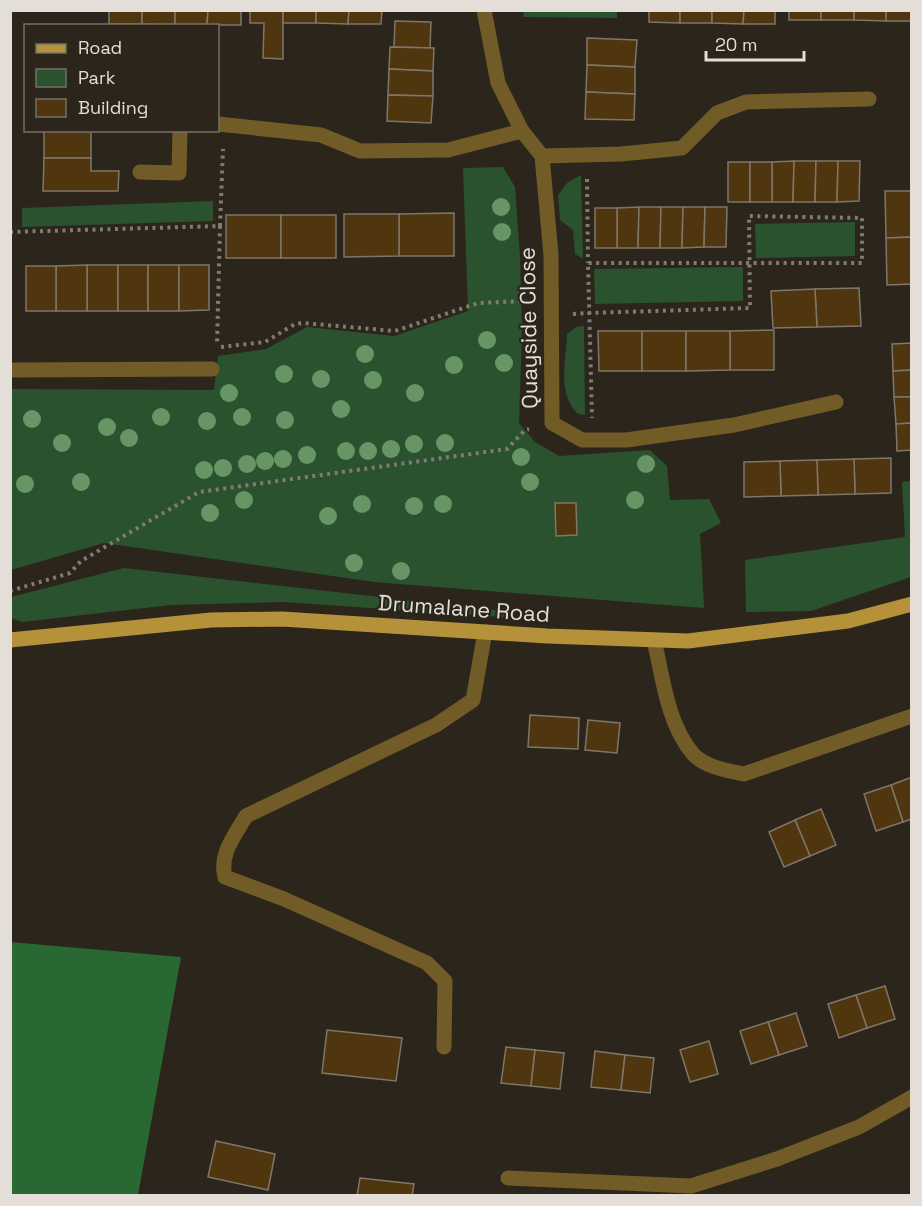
<svg xmlns="http://www.w3.org/2000/svg" width="922" height="1206" font-family="'Space Grotesk',sans-serif">
	<style>
		.green { fill: #2a522f }
		.forest { fill: #296833 }
		.building { fill: #4f360f; stroke: #7f766b; stroke-width: 1.5 }
		.lines { fill: none; stroke-linecap: round; stroke-linejoin: round }
		.path { stroke: #817b73; stroke-width: 4; stroke-dasharray: 3 4.5; stroke-linecap: butt }
		.minor { stroke: #715c28; stroke-width: 15 }
		.major { stroke: #b5923a; stroke-width: 15 }
		.tree { fill: #689566 }
		.labels { text-anchor: middle; dominant-baseline: central; stroke-width: 4.5; stroke-linejoin: round; paint-order: stroke }
		.street-label { font-size: 22px; fill: #e3ded8; stroke: #2c251b }
	</style>
	<rect width="100%" height="100%" fill="#2c251b"/>
	<g class="green">
		<polygon points="524,11 617,10 617,18 523,17"/>
		<polygon points="503,167 515,187 520,257 522,328 519,423 535,442 559,456 650,450 667,466 670,500 709,499 721,523 700,534 704,608 374,582 104,543 11,570 11,389 214,390 218,356 266,349 307,327 394,336 468,311 463,168"/>
		<polygon points="581,175 583,259 575,254 573,230 560,220 558,195 567,183"/>
		<polygon points="213,201 213,221 22,227 22,208"/>
		<polygon points="855,222 855,256 756,258 755,224"/>
		<polygon points="743,267 743,301 595,304 594,269"/>
		<path d="M584 326 585 415 578 414C557 394 566 362 567 334L576 327Z"/>
		<polygon points="911,481 911,577 811,611 746,612 745,560 905,537 902,482"/>
		<polygon points="124,568 503,611 513,618 284,602 171,605 22,622 11,618 11,597"/>
	</g>
	<polygon class="forest" points="10,942 181,957 138,1195 11,1195"/>
	<g class="building">
		<rect x="109" y="10" width="33" height="14"/>
		<polygon points="142,10 175,10 175,25 142,24"/>
		<polygon points="175,10 208,10 207,25 175,25"/>
		<polygon points="208,10 241,10 241,25 207,25"/>
		<polygon points="250,10 283,10 283,59 263,58 264,23 250,23"/>
		<rect x="283" y="10" width="33" height="13"/>
		<polygon points="316,10 349,10 348,24 316,23"/>
		<polygon points="349,10 382,10 381,24 348,24"/>
		<polygon points="649,10 680,10 680,23 649,22"/>
		<rect x="680" y="10" width="32" height="13"/>
		<polygon points="712,10 744,10 743,24 712,23"/>
		<polygon points="744,10 775,10 775,24 743,24"/>
		<rect x="789" y="10" width="32" height="10"/>
		<rect x="821" y="10" width="33" height="10"/>
		<polygon points="854,10 886,10 886,21 854,20"/>
		<rect x="886" y="10" width="26" height="11"/>
		<polygon points="395,21 431,22 430,48 394,47"/>
		<polygon points="587,38 637,40 635,67 587,65"/>
		<polygon points="390,47 434,48 433,71 389,69"/>
		<polygon points="587,65 635,67 635,94 586,92"/>
		<polygon points="389,69 433,71 433,96 388,95"/>
		<polygon points="586,92 635,94 634,120 585,119"/>
		<polygon points="388,95 433,96 431,123 387,121"/>
		<rect x="44" y="130" width="47" height="28"/>
		<polygon points="44,158 91,158 91,171 119,171 118,191 43,191"/>
		<polygon points="794,161 793,202 772,202 772,162"/>
		<polygon points="794,161 816,161 815,202 793,202"/>
		<polygon points="816,161 838,161 837,202 815,202"/>
		<polygon points="838,161 860,161 859,201 837,202"/>
		<rect x="728" y="162" width="22" height="40"/>
		<rect x="750" y="162" width="22" height="40"/>
		<polygon points="885,191 912,191 912,237 886,238"/>
		<polygon points="639,207 638,248 617,248 617,208"/>
		<polygon points="639,207 661,207 660,248 638,248"/>
		<polygon points="661,207 683,207 682,248 660,248"/>
		<polygon points="683,207 705,207 704,247 682,248"/>
		<polygon points="705,207 727,207 726,247 704,247"/>
		<rect x="595" y="208" width="22" height="40"/>
		<polygon points="454,213 454,256 399,256 399,214"/>
		<polygon points="344,214 399,214 399,256 344,257"/>
		<rect x="226" y="215" width="55" height="43"/>
		<rect x="281" y="215" width="55" height="43"/>
		<polygon points="912,237 912,284 887,285 886,238"/>
		<rect x="87" y="265" width="31" height="46"/>
		<polygon points="87,265 87,311 56,311 56,266"/>
		<rect x="118" y="265" width="30" height="46"/>
		<rect x="148" y="265" width="31" height="46"/>
		<polygon points="179,265 209,265 209,310 179,311"/>
		<rect x="26" y="266" width="30" height="45"/>
		<polygon points="859,288 861,326 817,327 815,289"/>
		<polygon points="815,289 817,327 773,328 771,291"/>
		<polygon points="774,330 774,370 730,370 730,331"/>
		<polygon points="598,331 642,331 642,371 599,371"/>
		<rect x="642" y="331" width="44" height="40"/>
		<polygon points="686,331 730,331 730,370 686,371"/>
		<polygon points="912,343 912,370 893,371 892,344"/>
		<polygon points="912,370 912,397 894,397 893,371"/>
		<polygon points="894,397 912,397 912,423 896,424"/>
		<polygon points="912,423 912,450 897,451 896,424"/>
		<polygon points="891,458 891,493 855,494 854,459"/>
		<polygon points="854,459 855,494 818,495 817,460"/>
		<polygon points="817,460 818,495 781,496 780,461"/>
		<polygon points="780,461 781,496 744,497 744,462"/>
		<polygon points="555,503 576,503 577,535 556,536"/>
		<polygon points="530,715 579,718 578,749 528,747"/>
		<polygon points="588,720 620,723 617,753 585,750"/>
		<polygon points="912,777 912,819 903,822 891,785"/>
		<polygon points="891,785 903,822 876,831 864,794"/>
		<polygon points="821,809 836,845 810,856 795,820"/>
		<polygon points="795,820 810,856 784,867 769,832"/>
		<polygon points="885,986 895,1019 867,1028 856,995"/>
		<polygon points="856,995 867,1028 839,1038 828,1004"/>
		<polygon points="796,1013 807,1046 779,1055 768,1022"/>
		<polygon points="768,1022 779,1055 751,1064 740,1031"/>
		<polygon points="327,1030 402,1038 396,1081 322,1073"/>
		<polygon points="709,1041 718,1074 690,1082 680,1050"/>
		<polygon points="506,1047 535,1050 531,1086 501,1083"/>
		<polygon points="535,1050 564,1053 560,1089 531,1086"/>
		<polygon points="595,1051 625,1055 621,1090 591,1087"/>
		<polygon points="625,1055 654,1058 650,1093 621,1090"/>
		<polygon points="216,1141 275,1154 268,1190 208,1177"/>
		<polygon points="360,1178 414,1184 412,1196 357,1196"/>
	</g>
	<g class="lines">
		<g class="path">
			<polyline points="587,179 588,263"/>
			<polyline points="220,226 223,149"/>
			<polyline points="10,232 220,226 217,345"/>
			<polyline points="573,314 589,313 750,308 749,216 862,218 862,263 588,263 592,418"/>
			<polyline points="221,347 265,342 295,324 303,323 395,331 478,303 527,301"/>
			<polyline points="10,591 70,573 81,561 199,492 507,449 525,430 529,429"/>
		</g>
		<g class="minor">
			<polyline points="484,10 498,83 522,131 542,156 551,255 552,423 582,440 626,440 734,425 836,402"/>
			<polyline points="218,124 321,135 360,151 448,150 522,131"/>
			<polyline points="542,156 621,154 682,148 717,113 746,102 869,99"/>
			<polyline points="140,172 179,173 180,130"/>
			<polyline points="10,370 212,369"/>
			<path d="M654 640C663 678 667 723 693 754 705 767 728 771 744 774L912 716"/>
			<path d="M444 1047 445 981 427 963 284 899 225 877C219 854 235 835 246 816L436 725 473 700 485 632"/>
			<polyline points="508,1178 691,1186 777,1159 859,1127 912,1097"/>
		</g>
		<polyline class="major" points="10,640 211,620 282,619 547,636 688,641 848,621 912,604"/>
	</g>
	<g class="tree">
		<circle cx="501" cy="207" r="9"/>
		<circle cx="502" cy="232" r="9"/>
		<circle cx="487" cy="340" r="9"/>
		<circle cx="365" cy="354" r="9"/>
		<circle cx="504" cy="363" r="9"/>
		<circle cx="454" cy="365" r="9"/>
		<circle cx="284" cy="374" r="9"/>
		<circle cx="321" cy="379" r="9"/>
		<circle cx="373" cy="380" r="9"/>
		<circle cx="229" cy="393" r="9"/>
		<circle cx="415" cy="393" r="9"/>
		<circle cx="341" cy="409" r="9"/>
		<circle cx="161" cy="417" r="9"/>
		<circle cx="242" cy="417" r="9"/>
		<circle cx="32" cy="419" r="9"/>
		<circle cx="285" cy="420" r="9"/>
		<circle cx="207" cy="421" r="9"/>
		<circle cx="107" cy="427" r="9"/>
		<circle cx="129" cy="438" r="9"/>
		<circle cx="62" cy="443" r="9"/>
		<circle cx="445" cy="443" r="9"/>
		<circle cx="414" cy="444" r="9"/>
		<circle cx="391" cy="449" r="9"/>
		<circle cx="346" cy="451" r="9"/>
		<circle cx="368" cy="451" r="9"/>
		<circle cx="307" cy="455" r="9"/>
		<circle cx="521" cy="457" r="9"/>
		<circle cx="283" cy="459" r="9"/>
		<circle cx="265" cy="461" r="9"/>
		<circle cx="247" cy="464" r="9"/>
		<circle cx="646" cy="464" r="9"/>
		<circle cx="223" cy="468" r="9"/>
		<circle cx="204" cy="470" r="9"/>
		<circle cx="81" cy="482" r="9"/>
		<circle cx="530" cy="482" r="9"/>
		<circle cx="25" cy="484" r="9"/>
		<circle cx="244" cy="500" r="9"/>
		<circle cx="635" cy="500" r="9"/>
		<circle cx="362" cy="504" r="9"/>
		<circle cx="443" cy="504" r="9"/>
		<circle cx="414" cy="506" r="9"/>
		<circle cx="210" cy="513" r="9"/>
		<circle cx="328" cy="516" r="9"/>
		<circle cx="354" cy="563" r="9"/>
		<circle cx="401" cy="571" r="9"/>
	</g>
	<g class="labels">
		<g class="street-label">
			<text transform="translate(528 328) rotate(-91)">Quayside Close</text>
			<text transform="translate(464 608) rotate(4)">Drumalane Road</text>
		</g>
	</g>
	<rect width="922" height="1206" fill="none" stroke="#e3ded8" stroke-width="24"/>
	<rect x="24" y="24" width="195" height="108" fill="#2c251b" stroke="#756f67" stroke-width="1.5"/>
	<rect x="36" y="44" width="30" height="9" fill="#b5923a" stroke="#756f67" stroke-width="1.5"/>
	<text x="78" y="54" font-size="18" fill="#e3ded8">Road</text>
	<rect x="36" y="69" width="30" height="18" fill="#2a522f" stroke="#756f67" stroke-width="1.5"/>
	<text x="78" y="84" font-size="18" fill="#e3ded8">Park</text>
	<rect x="36" y="99" width="30" height="18" fill="#4f360f" stroke="#756f67" stroke-width="1.5"/>
	<text x="78" y="114" font-size="18" fill="#e3ded8">Building</text>
	<path d="M706 51v9h98v-9" fill="none" stroke="#e3ded8" stroke-width="3"/>
	<text x="715" y="51" font-size="18" fill="#e3ded8" stroke="#2c251b" stroke-width="4.5" paint-order="stroke">20 m</text>
</svg>
